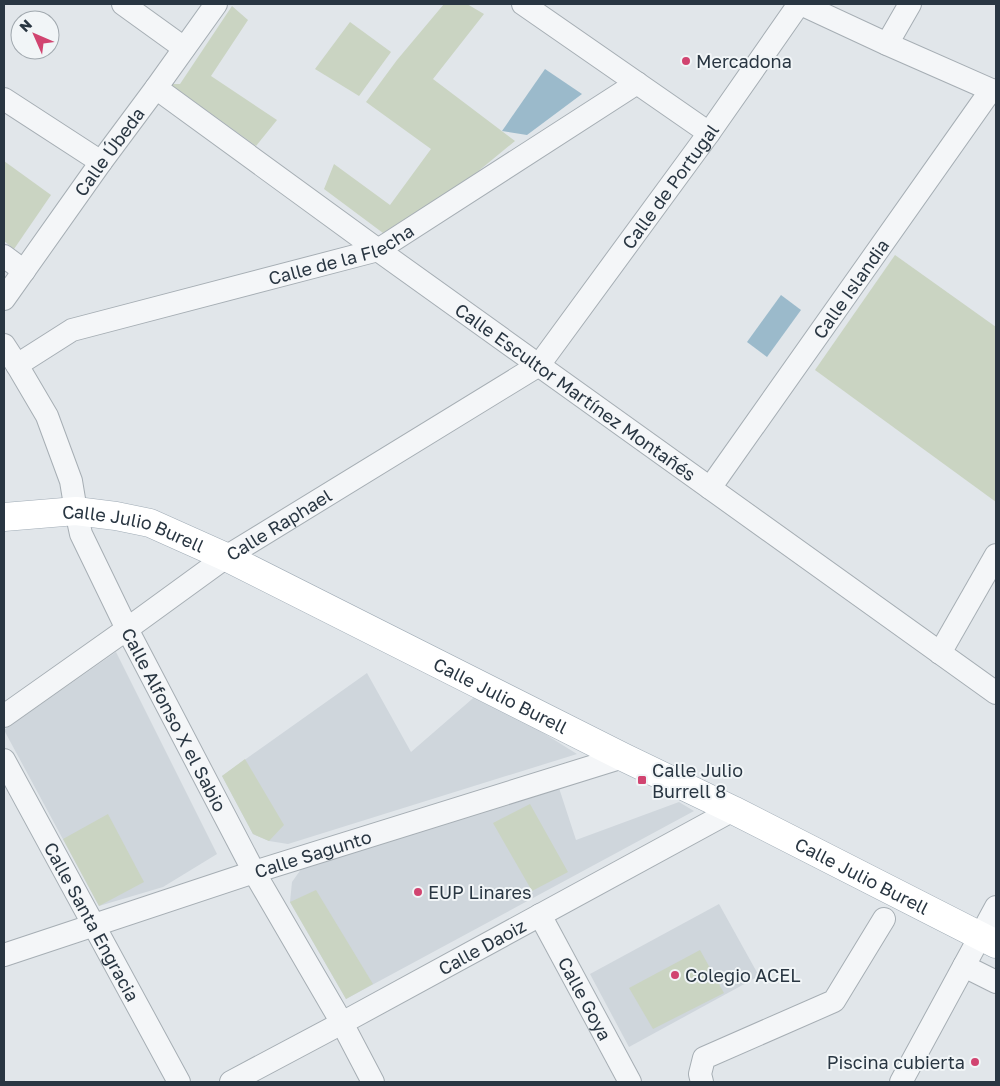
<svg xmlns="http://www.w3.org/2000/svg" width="1000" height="1086" font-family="'Golos Text',sans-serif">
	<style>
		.built { fill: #cfd6dc }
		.green { fill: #cad4c2 }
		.water { fill: #9bbacb }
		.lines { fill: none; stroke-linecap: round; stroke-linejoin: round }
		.minor-casing { stroke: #a6aeb4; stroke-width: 24 }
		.major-casing { stroke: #a0acb6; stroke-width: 29 }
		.minor { stroke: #f4f6f8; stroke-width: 22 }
		.major { stroke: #fff; stroke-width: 28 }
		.poi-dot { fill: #d14470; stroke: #f1f5f7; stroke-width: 2 }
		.labels { text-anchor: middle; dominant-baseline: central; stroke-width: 4; stroke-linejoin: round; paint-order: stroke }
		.poi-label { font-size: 18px; fill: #293642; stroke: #f1f5f7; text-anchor: start }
		.street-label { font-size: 18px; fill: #293642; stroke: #f1f5f7 }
	</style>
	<rect width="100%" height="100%" fill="#e1e6ea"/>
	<g class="built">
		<polygon points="116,652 217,854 163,887 99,906 4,730"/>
		<polygon points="367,673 411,752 479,693 577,754 288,844 269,841 253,834 222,776"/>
		<polygon points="559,788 576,840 679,802 694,811 346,999 290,902 292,882 304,865"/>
		<polygon points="719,904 759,976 629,1047 590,974"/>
	</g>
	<g class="green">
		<polygon points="444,4 467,4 484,14 433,79 515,141 470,178 383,233 324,189 334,164 390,205 431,149 366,102 397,60"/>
		<polygon points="232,6 248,20 211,76 277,120 256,146 170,84 180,84"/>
		<polygon points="350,22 391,52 359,96 315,69"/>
		<polygon points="4,161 51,195 14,249 4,241"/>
		<polygon points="895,255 996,327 996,502 815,370"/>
		<polygon points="245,759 284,825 269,841 253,834 222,776"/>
		<polygon points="530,804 568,872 532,891 493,823"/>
		<polygon points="108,814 144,882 99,906 63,839"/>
		<polygon points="316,890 373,984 346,999 290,902"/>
		<polygon points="700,950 724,993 653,1029 629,988"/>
	</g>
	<g class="water">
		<polygon points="545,69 582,94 527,135 502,131"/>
		<polygon points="781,295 801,310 767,357 747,342"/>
	</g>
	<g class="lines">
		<defs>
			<g id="minor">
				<polyline points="123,4 184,48"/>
				<polyline points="523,4 709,133"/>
				<polyline points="801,4 887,44 996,92"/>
				<polyline points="887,44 910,4"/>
				<path id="s1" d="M156 88 378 250 996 693"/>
				<polyline points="4,99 101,162"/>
				<polyline points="4,256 24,271"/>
				<path id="s2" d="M4 299 101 162 156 88 216 4"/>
				<path id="s3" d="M4 345 17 365 47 416 71 481 76 511 81 534 127 629 254 872 342 1023 373 1082"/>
				<path id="s4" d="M17 365 72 330 378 250 637 83"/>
				<path id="s5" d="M710 488 991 90"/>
				<polyline points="940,653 996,555"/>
				<path id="s6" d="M4 716 127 629 226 557 539 365 709 133 799 4"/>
				<path id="s7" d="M4 760 179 1082"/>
				<path id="s8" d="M540 915 630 1082"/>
				<path id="s9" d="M4 955 254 872 623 757"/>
				<polyline points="964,966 996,982"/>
				<path id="s10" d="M231 1082 342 1023 733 810"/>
				<polyline points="702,1082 700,1074 704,1058 834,1001 884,919"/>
				<polyline points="901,1082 996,907"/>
			</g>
			<g id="major">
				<path id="s11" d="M4 517 76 511 116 516 150 523 226 557 623 757 733 810 996 944"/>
			</g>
		</defs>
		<use href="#minor" class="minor-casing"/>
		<use href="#major" class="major-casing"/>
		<use href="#minor" class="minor"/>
		<use href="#major" class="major"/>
	</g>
	<g class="poi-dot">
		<circle cx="686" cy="61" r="5"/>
		<rect x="637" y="775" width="10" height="10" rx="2.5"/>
		<circle cx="418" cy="892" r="5"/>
		<circle cx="675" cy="975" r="5"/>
		<circle cx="975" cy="1062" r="5"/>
	</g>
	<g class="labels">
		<g class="poi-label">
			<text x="696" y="61">Mercadona</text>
			<text x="652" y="770">Calle Julio<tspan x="652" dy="21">Burrell 8</tspan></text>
			<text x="428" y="892">EUP Linares</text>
			<text x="685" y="975">Colegio ACEL</text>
			<text x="965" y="1062" text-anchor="end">Piscina cubierta</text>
		</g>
		<g class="street-label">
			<text stroke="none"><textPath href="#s2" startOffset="181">Calle Úbeda</textPath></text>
			<text stroke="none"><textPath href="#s6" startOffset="862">Calle de Portugal</textPath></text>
			<text stroke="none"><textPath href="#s4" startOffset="345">Calle de la Flecha</textPath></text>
			<text stroke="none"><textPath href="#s5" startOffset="244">Calle Islandia</textPath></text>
			<text stroke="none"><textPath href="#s1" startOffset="518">Calle Escultor Martínez Montañés</textPath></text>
			<text stroke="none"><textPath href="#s6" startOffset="335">Calle Raphael</textPath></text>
			<text stroke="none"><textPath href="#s11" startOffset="132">Calle Julio Burell</textPath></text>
			<text stroke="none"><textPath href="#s11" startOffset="538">Calle Julio Burell</textPath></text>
			<text stroke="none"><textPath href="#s3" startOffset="414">Calle Alfonso X el Sabio</textPath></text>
			<text stroke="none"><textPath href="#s9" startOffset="325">Calle Sagunto</textPath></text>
			<text stroke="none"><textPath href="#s11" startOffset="942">Calle Julio Burell</textPath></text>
			<text stroke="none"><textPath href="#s7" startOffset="184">Calle Santa Engracia</textPath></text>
			<text stroke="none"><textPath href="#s10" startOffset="285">Calle Daoiz</textPath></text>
			<text stroke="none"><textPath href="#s8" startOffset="95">Calle Goya</textPath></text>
		</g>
	</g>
	<rect width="1000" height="1086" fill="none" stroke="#293642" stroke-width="10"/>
	<g transform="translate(35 35) rotate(315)"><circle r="24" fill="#f1f5f7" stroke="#a1a9af"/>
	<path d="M0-4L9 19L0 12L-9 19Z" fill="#d14470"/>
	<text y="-8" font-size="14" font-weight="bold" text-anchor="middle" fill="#293642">N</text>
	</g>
</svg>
